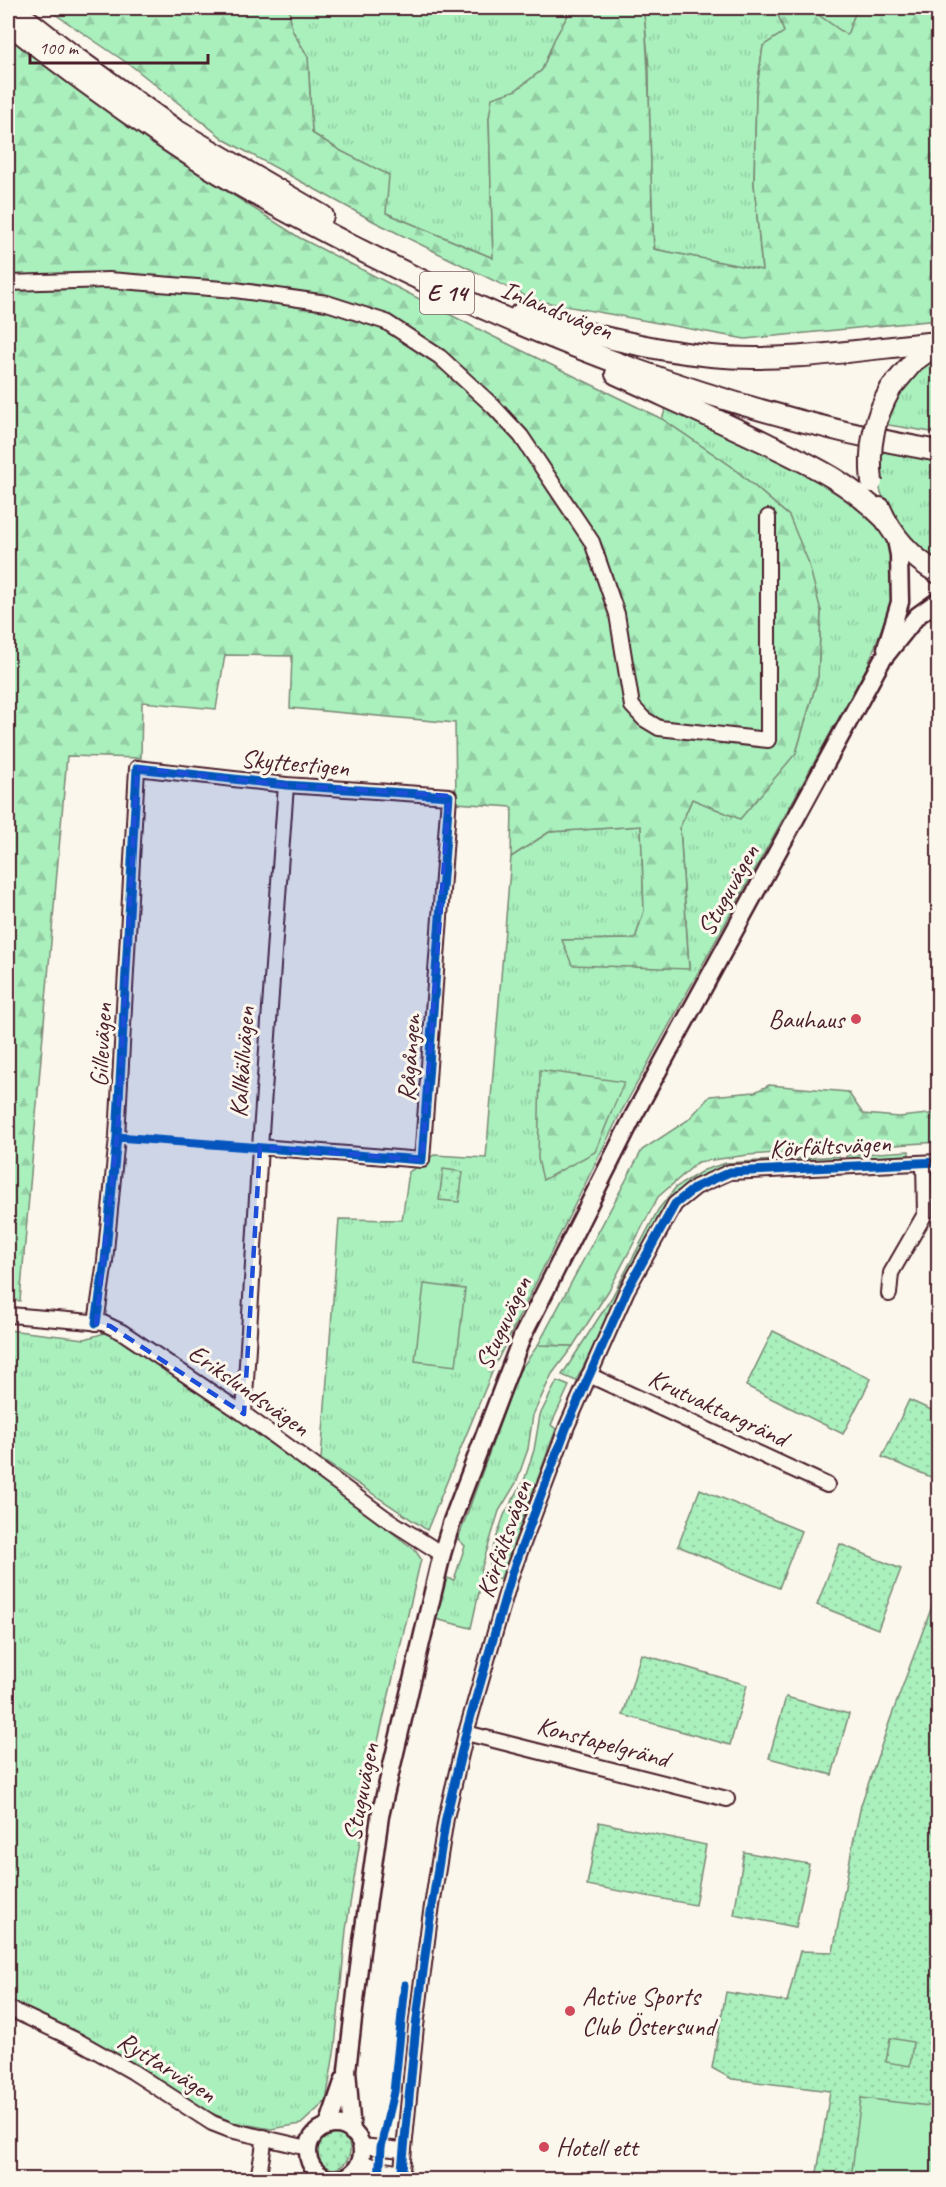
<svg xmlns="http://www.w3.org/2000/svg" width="946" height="2187" font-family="Caveat,sans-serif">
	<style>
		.grass { fill: url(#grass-tufts); stroke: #7a8874; stroke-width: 1.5 }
		.forest { fill: url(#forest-firs); stroke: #7a8874; stroke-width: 1.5 }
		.park { fill: url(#park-dots); stroke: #7a8874; stroke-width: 1.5 }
		.pitch { fill: #a9f0bd; stroke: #7a8874; stroke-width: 1.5 }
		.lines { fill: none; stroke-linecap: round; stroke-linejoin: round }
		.minor-casing { stroke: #4a1f2b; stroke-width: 18 }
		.major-casing { stroke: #4a1f2b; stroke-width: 21 }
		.highway-casing { stroke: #4a1f2b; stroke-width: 24 }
		.minor { stroke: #fbf7ec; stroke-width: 14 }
		.major { stroke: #fbf7ec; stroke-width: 16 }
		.highway { stroke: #fbf7ec; stroke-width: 20 }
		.highway-bridge-casing { stroke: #4a1f2b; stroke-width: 24; stroke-linecap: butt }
		.highway-bridge { stroke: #fbf7ec; stroke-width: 20 }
		.cycleway-casing { stroke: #fbf7ec; stroke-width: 13 }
		.cycleway { stroke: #0057b8; stroke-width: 9 }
		.marked { fill: #1d4ed8; fill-opacity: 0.2; stroke: #1d4ed8; stroke-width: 4.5; stroke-dasharray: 12 8; stroke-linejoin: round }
		.poi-dot { fill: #d1495b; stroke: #fbf7ec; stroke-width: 2 }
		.labels { text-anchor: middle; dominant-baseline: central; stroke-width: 6; stroke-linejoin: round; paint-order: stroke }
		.shield { fill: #fbf7ec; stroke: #7f6065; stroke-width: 1.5 }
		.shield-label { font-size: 24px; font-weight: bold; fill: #4a1f2b }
		.street-label { font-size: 26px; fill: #4a1f2b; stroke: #fbf7ec }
		.poi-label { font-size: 26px; fill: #4a1f2b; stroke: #fbf7ec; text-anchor: start }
	</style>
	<defs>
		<pattern id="grass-tufts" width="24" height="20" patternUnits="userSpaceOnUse" patternTransform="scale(1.5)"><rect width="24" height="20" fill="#a9f0bd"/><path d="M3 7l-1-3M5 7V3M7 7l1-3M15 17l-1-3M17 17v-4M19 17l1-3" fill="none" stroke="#93cda3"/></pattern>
		<pattern id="forest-firs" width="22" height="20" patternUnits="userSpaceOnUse" patternTransform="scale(1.5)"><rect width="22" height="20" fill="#a9f0bd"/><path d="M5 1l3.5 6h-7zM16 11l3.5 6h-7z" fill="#93cda3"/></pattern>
		<pattern id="park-dots" width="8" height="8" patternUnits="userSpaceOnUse" patternTransform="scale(1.5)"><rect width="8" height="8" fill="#a9f0bd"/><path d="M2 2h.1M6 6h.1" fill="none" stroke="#93cda3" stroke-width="1.8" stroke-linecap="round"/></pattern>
	</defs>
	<rect width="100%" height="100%" fill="#fbf7ec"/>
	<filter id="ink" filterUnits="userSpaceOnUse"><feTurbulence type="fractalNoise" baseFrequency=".0167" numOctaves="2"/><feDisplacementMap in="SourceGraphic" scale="12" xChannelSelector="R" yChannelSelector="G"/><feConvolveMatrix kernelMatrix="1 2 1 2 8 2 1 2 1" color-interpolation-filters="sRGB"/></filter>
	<g filter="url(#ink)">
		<g class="grass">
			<polygon points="289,8 572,8 554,40 542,70 516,90 489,118 493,258 386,213 341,151 312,133 308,57 292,30"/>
			<polygon points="633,8 790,8 778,14 784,32 763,46 756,95 754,183 762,271 654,249 650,162 649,67 644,15"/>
			<polygon points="813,8 857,8 847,36 820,16"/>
			<path d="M938 353V433L882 424C895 390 911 375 938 353Z"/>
			<polygon points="666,408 723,429 854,497 885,533 893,549 895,592 868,665 620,1114 495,1365 427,1530 321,1459 339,1219 402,1220 409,1172 434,1155 486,1158 511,857 549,832 641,826 644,911 635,939 563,940 689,968 680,827 692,799 796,753 818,677 821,611 789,516 731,466 662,419"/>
			<polygon points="877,451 938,461 938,566 919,553 886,507 880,489"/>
			<polygon points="909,1151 909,1155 847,1159 846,1155"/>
			<path d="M839 1156 840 1160C789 1162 717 1157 677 1193 671 1198 667 1205 663 1211L576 1381 562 1375 612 1297 658 1210 676 1187 704 1170 726 1163Z"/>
			<polygon points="8,1330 85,1339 114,1330 322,1479 415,1550 421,1559 371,1771 346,1930 335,2047 326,2101 301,2124 271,2129 232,2122 207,2111 138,2067 54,2022 8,2002"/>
			<polygon points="538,1345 573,1346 552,1374 533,1415 528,1449 516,1483 499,1511 481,1570 480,1588 471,1628 435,1619 447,1578 454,1580 465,1546 458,1539 518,1373"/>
			<polygon points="557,1381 569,1386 551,1425 556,1429 501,1578 488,1579 492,1551 504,1515 524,1481 534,1450 540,1415"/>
		</g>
		<g class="forest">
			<path d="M46 8H289L292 30 308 57 312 133 341 151 389 175 386 213 493 258 489 118 492 98 516 90 542 70 554 40 572 8H633L644 14C652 92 649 171 654 249L762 270 754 183 756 95 763 46 784 32 778 14 790 8H813L820 16 847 35 857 8H938V320L745 339 533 300 375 222 225 140 133 67Z"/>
			<polygon points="8,34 167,153 300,238 492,336 662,419 731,466 789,516 808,561 821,611 818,677 796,753 740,819 692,799 680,827 689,969 572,965 562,940 635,939 644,911 641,826 549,832 511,857 512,807 456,803 455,723 290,708 292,656 225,655 216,709 142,702 141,758 67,756 20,1301 8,1299"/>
			<polygon points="540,1070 624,1082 595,1152 543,1180 538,1159"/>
			<polygon points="769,1085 848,1092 863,1114 899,1117 938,1113 938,1142 748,1155 698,1162 658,1197 609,1290 573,1346 538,1345 642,1150 688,1120 710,1096 755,1092"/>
		</g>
		<g class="park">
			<polygon points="443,1169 463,1172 459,1202 439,1200"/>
			<polygon points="773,1331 871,1379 843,1434 746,1386"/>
			<polygon points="909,1400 938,1413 938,1480 882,1457"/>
			<polygon points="700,1489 801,1531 779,1588 678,1546"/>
			<polygon points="840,1544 901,1569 878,1629 817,1605"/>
			<polygon points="938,1590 938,2179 816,2179 830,2091 732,2079 712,2068 726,1992 787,2002 800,1951 833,1952 853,1843 861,1805 890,1720"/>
			<polygon points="641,1654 747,1685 730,1745 623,1715"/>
			<polygon points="786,1697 849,1714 832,1775 769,1758"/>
			<polygon points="599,1822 706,1845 695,1905 587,1885"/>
			<polygon points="744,1852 809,1864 796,1927 734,1915"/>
			<circle cx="331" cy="2150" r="19"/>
		</g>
		<g class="pitch">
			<polygon points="424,1284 465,1289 456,1366 415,1361"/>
			<polygon points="8,1508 13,1555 8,1561"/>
			<polygon points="890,2038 913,2042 910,2066 886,2062"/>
			<polygon points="861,2098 938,2107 938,2179 851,2179"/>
		</g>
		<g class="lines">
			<defs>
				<g id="minor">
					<polyline points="8,283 109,280 235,290 327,303 386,322 440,357 494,407 521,436 592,542 617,614 632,706 644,719 659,728 768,740 768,517"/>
					<polyline points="889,1294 891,1273 925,1214 924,1163"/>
					<polyline points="10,1315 103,1323 122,1332 244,1414 384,1517 442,1554"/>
					<polyline points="96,1323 105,1261 117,1137 137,768 286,785 449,796 422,1160 260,1147"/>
					<polyline points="589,1375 827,1485"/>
					<polyline points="244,1414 260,1147 286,785"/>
					<polyline points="466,1733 727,1799"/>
					<polyline points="8,2008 80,2042 133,2072 212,2123 230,2130 308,2148"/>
					<polyline points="361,2146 403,2150"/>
					<polyline points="360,2161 379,2169 402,2173"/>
					<path d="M258 2180C260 2164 264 2152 264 2137"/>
					<polyline points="401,2180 416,2026 429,1925 446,1818 466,1733 512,1573 567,1426 627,1290 675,1204 696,1187 730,1172 938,1162"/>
				</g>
				<g id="major">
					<polyline points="886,648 900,602 899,555 895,535"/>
					<circle cx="335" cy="2152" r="27"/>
					<polyline points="328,2126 344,2079"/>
					<polyline points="352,2132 347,2070 362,1942 380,1816 442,1554 452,1521 522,1337 634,1115 882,660 917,616 938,601"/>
				</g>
				<g id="highway">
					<polyline points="12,8 76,58 176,130 323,216"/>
					<path d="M8 23C59 64 112 103 167 140 230 183 298 218 366 253 547 344 738 416 938 451"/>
					<path d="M520 314C583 332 646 350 711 356 785 363 865 349 938 342"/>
					<path d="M616 374C666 397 716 419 766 443 814 467 846 480 885 519"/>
					<polyline points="891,388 914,361 938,344"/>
					<path d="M880 508C892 536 912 558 938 573"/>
				</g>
			</defs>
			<use href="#minor" class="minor-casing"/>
			<use href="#major" class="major-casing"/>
			<use href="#highway" class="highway-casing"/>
			<use href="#minor" class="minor"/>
			<use href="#major" class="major"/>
			<use href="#highway" class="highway"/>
			<defs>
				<path id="highway-bridge" d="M872 482C868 447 874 418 891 388"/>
			</defs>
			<use href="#highway-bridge" class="highway-bridge-casing"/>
			<use href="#highway-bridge" class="highway-bridge"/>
			<defs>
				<g id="cycleway">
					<polyline points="96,1323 105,1261 117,1137 137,768 286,785 449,796 422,1160 117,1137"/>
					<polyline points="379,2180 381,2147 394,2092 405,1985"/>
					<polyline points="401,2180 416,2026 429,1925 446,1818 466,1733 512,1573 567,1426 627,1290 675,1204 696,1187 730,1172 938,1162"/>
				</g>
			</defs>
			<use href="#cycleway" class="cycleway-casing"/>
			<use href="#cycleway" class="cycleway"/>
		</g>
	</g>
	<path class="marked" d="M137 768 286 785 449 796 422 1160 260 1147 244 1414 110 1326 96 1323 117 1137Z"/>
	<g class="poi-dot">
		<circle cx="856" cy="1019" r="6"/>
		<circle cx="570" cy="2011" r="6"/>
		<circle cx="544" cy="2147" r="6"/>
	</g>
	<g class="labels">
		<rect class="shield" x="420" y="272" width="54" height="42" rx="4.5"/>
		<g class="shield-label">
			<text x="447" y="293">E 14</text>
		</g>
		<g class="street-label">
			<text transform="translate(557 310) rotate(22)">Inlandsvägen</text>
			<text transform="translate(295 763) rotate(5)">Skyttestigen</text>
			<text transform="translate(728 890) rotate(-61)">Stuguvägen</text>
			<text transform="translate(101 1045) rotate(-87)">Gillevägen</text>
			<text transform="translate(409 1058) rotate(-86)">Rågången</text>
			<text transform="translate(242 1062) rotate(-86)">Kallkällvägen</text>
			<text transform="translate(830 1146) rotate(-3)">Körfältsvägen</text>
			<text transform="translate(503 1323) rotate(-65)">Stuguvägen</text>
			<text transform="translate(249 1390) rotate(35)">Erikslundsvägen</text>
			<text transform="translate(718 1408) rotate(25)">Krutvaktargränd</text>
			<text transform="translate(504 1539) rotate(-71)">Körfältsvägen</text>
			<text transform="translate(603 1742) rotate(15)">Konstapelgränd</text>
			<text transform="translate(361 1792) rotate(-79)">Stuguvägen</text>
			<text transform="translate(167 2067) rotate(32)">Ryttarvägen</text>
		</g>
		<g class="poi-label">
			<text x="844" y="1019" text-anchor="end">Bauhaus</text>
			<text x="582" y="1996">Active Sports<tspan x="582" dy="30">Club Östersund</tspan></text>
			<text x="556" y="2147">Hotell ett</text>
		</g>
	</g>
	<rect width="946" height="2187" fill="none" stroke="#fbf7ec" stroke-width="30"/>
	<rect x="15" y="15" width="916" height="2157" fill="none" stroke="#4a1f2b" stroke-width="2" filter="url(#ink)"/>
	<path d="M30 54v9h178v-9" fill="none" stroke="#4a1f2b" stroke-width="3"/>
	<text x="39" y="54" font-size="18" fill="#4a1f2b" stroke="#fbf7ec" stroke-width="4.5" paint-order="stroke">100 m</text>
</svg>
